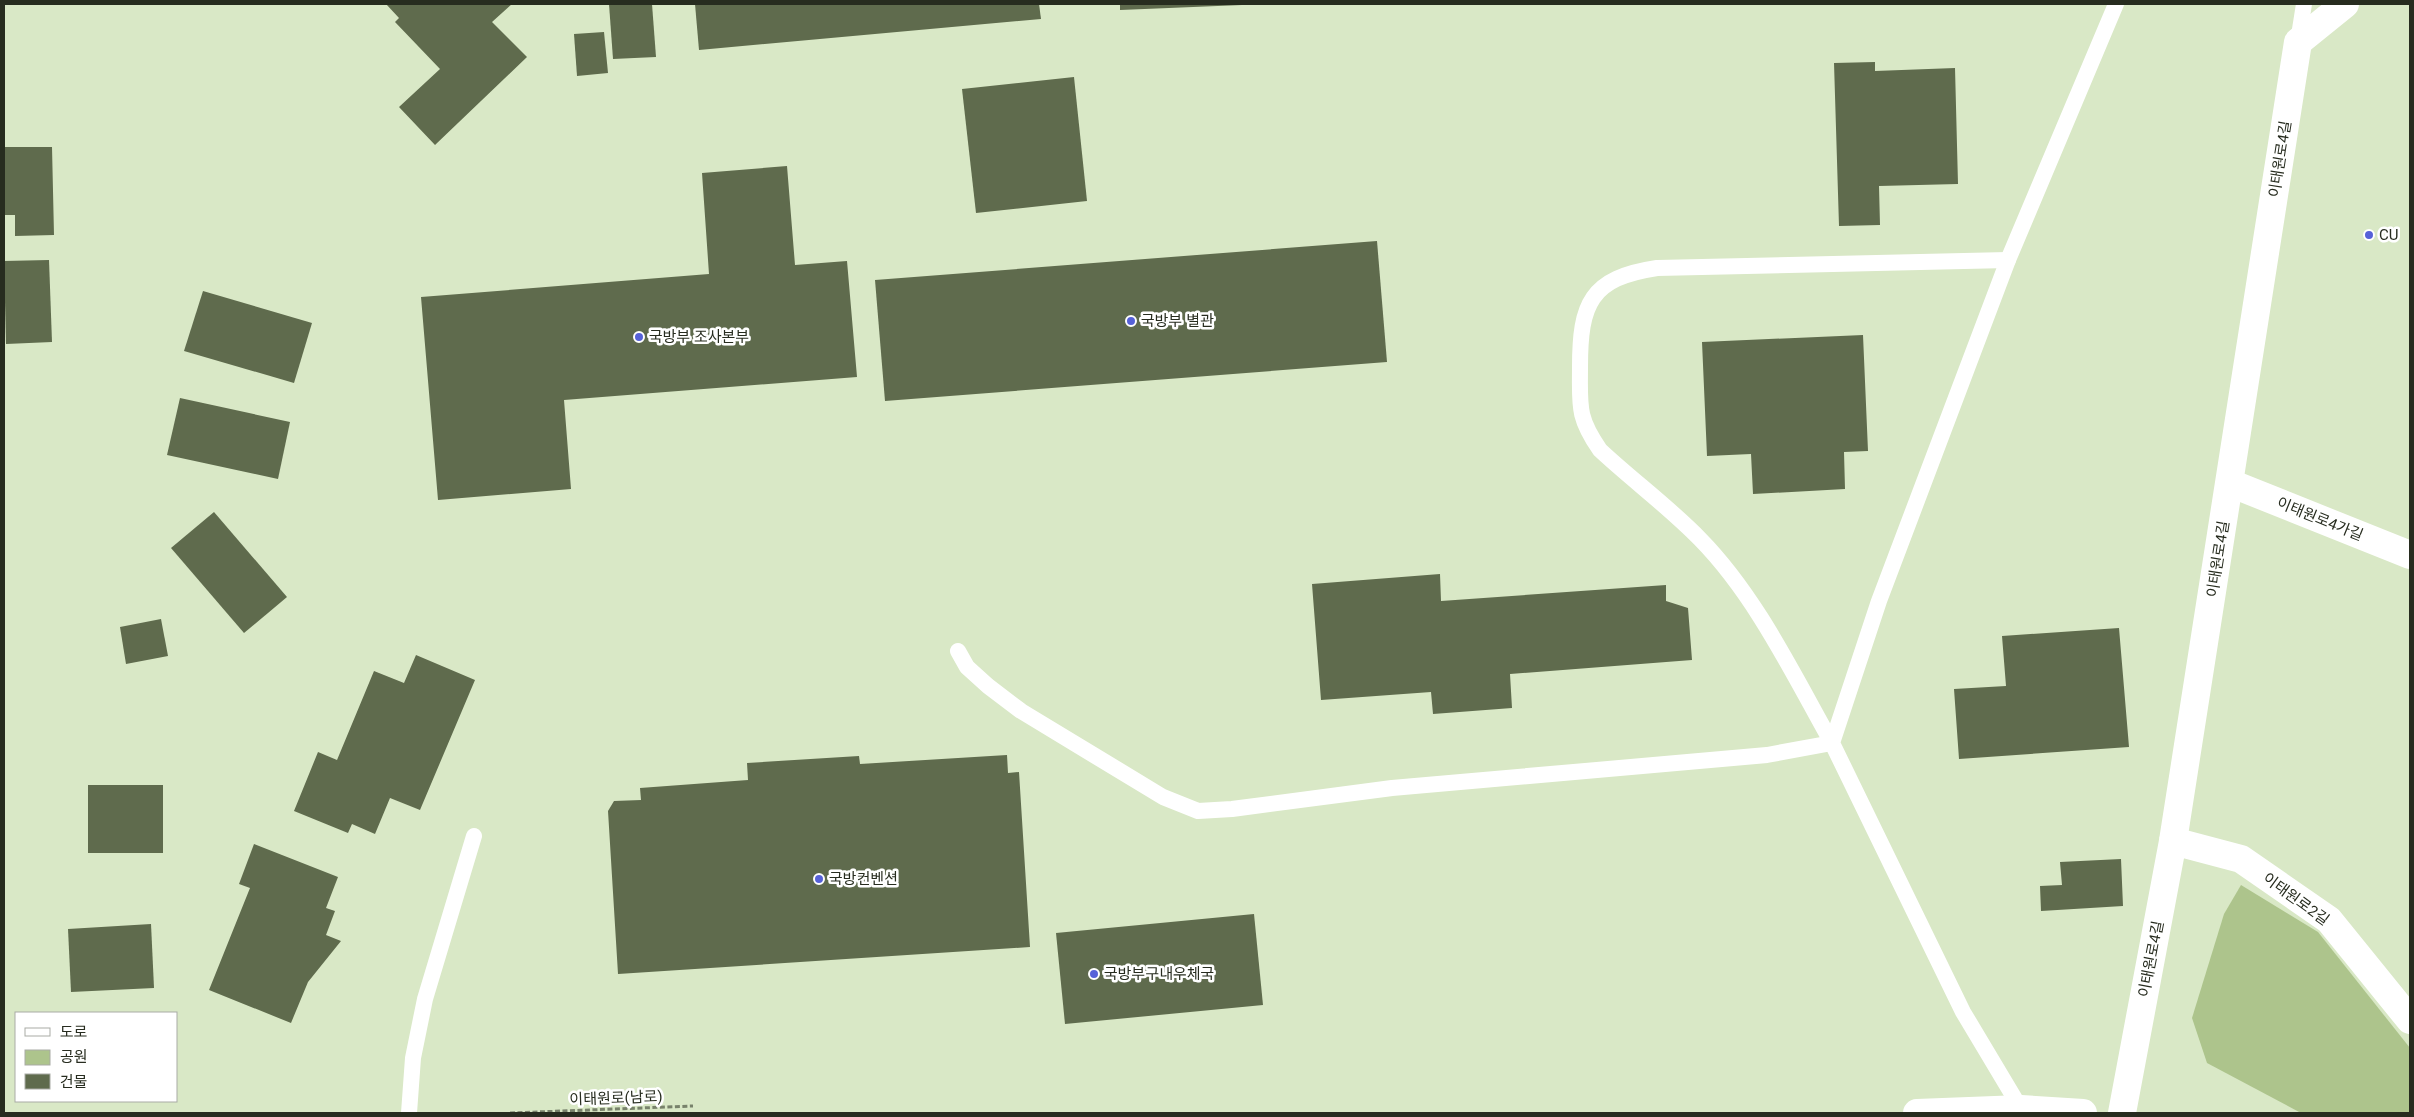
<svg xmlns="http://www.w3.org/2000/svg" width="2414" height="1117" font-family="Roboto,'Noto Sans KR',sans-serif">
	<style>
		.green { fill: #adc48c }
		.building { fill: #5f6b4d }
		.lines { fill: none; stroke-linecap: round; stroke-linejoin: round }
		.path { stroke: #78826b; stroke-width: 3; stroke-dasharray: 5 2.5; stroke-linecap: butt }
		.service { stroke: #fff; stroke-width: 16 }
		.minor { stroke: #fff; stroke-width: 28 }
		.secondary { stroke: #fff; stroke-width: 28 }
		.poi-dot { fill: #5661d8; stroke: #fff; stroke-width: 2 }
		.labels { text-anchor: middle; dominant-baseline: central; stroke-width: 5; stroke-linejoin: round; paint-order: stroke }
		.street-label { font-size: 15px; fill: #272c1f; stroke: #fff }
		.poi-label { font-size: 15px; fill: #272c1f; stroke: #fff; text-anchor: start }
	</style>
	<rect width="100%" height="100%" fill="#d9e8c6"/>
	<polygon class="green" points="2241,885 2318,932 2410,1048 2410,1113 2301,1113 2207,1063 2192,1018 2224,914"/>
	<g class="building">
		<polygon points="386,4 512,4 492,22 527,57 435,145 399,107 440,69 395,22 399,18"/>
		<polygon points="609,4 652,4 656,57 613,59"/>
		<polygon points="695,4 1039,4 1041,19 699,50"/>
		<polygon points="1120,4 1242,4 1242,5 1120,10"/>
		<polygon points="604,32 608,73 577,76 574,34"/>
		<polygon points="1875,62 1875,71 1955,68 1958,184 1879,186 1880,225 1839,226 1834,63"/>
		<polygon points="1074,77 1087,201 976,213 962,89"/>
		<polygon points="4,147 52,147 54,235 15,236 15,215 4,215"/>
		<polygon points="787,166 795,265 847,261 857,377 564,400 571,489 438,500 421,297 709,274 702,173"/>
		<polygon points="1377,241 1387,362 885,401 875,280"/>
		<polygon points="49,260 52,342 6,344 4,261"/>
		<polygon points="203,291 312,323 294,383 184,351"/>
		<polygon points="1863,335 1868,451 1844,452 1845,489 1753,494 1751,454 1707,456 1702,342"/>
		<polygon points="180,398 290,422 278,479 167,455"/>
		<polygon points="214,512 287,597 244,633 171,548"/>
		<polygon points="1440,574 1441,601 1666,585 1666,601 1688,608 1692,660 1510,674 1512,708 1433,714 1431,692 1321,700 1312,584"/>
		<polygon points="161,619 168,656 126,664 120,627"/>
		<polygon points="2119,628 2129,747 1959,759 1954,689 2006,686 2002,636"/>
		<polygon points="416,655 475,680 420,810 390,798 375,834 352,824 348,833 294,811 318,752 337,760 374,671 404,683"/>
		<polygon points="1007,755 1008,773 1019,772 1030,947 618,974 608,811 614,801 641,800 640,788 748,780 747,763 859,756 860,764"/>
		<rect x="88" y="785" width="75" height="68"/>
		<polygon points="254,844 338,877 326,908 335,911 326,935 341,941 308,982 291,1023 209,990 250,888 239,884"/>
		<polygon points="2121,859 2123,906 2041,911 2040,886 2062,885 2060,862"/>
		<polygon points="1254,914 1263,1005 1065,1024 1056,933"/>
		<polygon points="151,924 154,988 71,992 68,929"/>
	</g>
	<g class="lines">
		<polyline class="path" points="510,1113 693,1106"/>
		<g class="service">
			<polyline points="2298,42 2304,4"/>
			<path d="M958 651 967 667 988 686 1021 711 1163 797 1198 811 1232 809 1392 788 1767 755 1832 743C1793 674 1756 596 1700 539 1669 507 1632 480 1600 450 1577 417 1580 406 1580 367 1580 304 1590 278 1657 268L2008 260"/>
			<polyline points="2021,1109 1963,1012 1832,743 1879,601 2008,260 2116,4"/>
			<polyline points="409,1113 413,1058 425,999 474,836"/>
		</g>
		<g class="minor">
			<polyline points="2230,483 2410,555"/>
			<polyline points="2173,841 2241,859 2329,920 2410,1020"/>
			<polyline points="2122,1113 2173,841 2298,42 2345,4"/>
		</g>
		<polyline class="secondary" points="1917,1113 2021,1109 2083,1113"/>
	</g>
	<g class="poi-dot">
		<circle cx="2369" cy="235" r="5"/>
		<circle cx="1131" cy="321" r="5"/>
		<circle cx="639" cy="337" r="5"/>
		<circle cx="819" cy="879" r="5"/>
		<circle cx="1094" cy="974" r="5"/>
	</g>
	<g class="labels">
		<g class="street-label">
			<text transform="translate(2280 159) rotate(-81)">이태원로4길</text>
			<text transform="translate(2320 519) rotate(22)">이태원로4가길</text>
			<text transform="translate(2218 559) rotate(-81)">이태원로4길</text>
			<text transform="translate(2296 899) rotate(36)">이태원로2길</text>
			<text transform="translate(2151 959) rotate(-79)">이태원로4길</text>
			<text transform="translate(616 1098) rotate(-2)">이태원로(남로)</text>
		</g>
		<g class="poi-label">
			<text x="2379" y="235">CU</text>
			<text x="1141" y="321">국방부 별관</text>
			<text x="649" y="337">국방부 조사본부</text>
			<text x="829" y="879">국방컨벤션</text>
			<text x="1104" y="974">국방부구내우체국</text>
		</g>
	</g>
	<rect width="2414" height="1117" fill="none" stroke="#272c1f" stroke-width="10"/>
	<rect x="15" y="1012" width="162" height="90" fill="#ffffff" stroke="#a9aba5"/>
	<rect x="25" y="1028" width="25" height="8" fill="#ffffff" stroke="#a9aba5"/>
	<text x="60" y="1037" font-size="15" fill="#272c1f">도로</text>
	<rect x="25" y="1050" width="25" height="15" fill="#adc48c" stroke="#a9aba5"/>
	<text x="60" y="1062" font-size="15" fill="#272c1f">공원</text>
	<rect x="25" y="1074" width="25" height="15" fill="#5f6b4d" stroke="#a9aba5"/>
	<text x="60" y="1087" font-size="15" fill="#272c1f">건물</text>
</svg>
